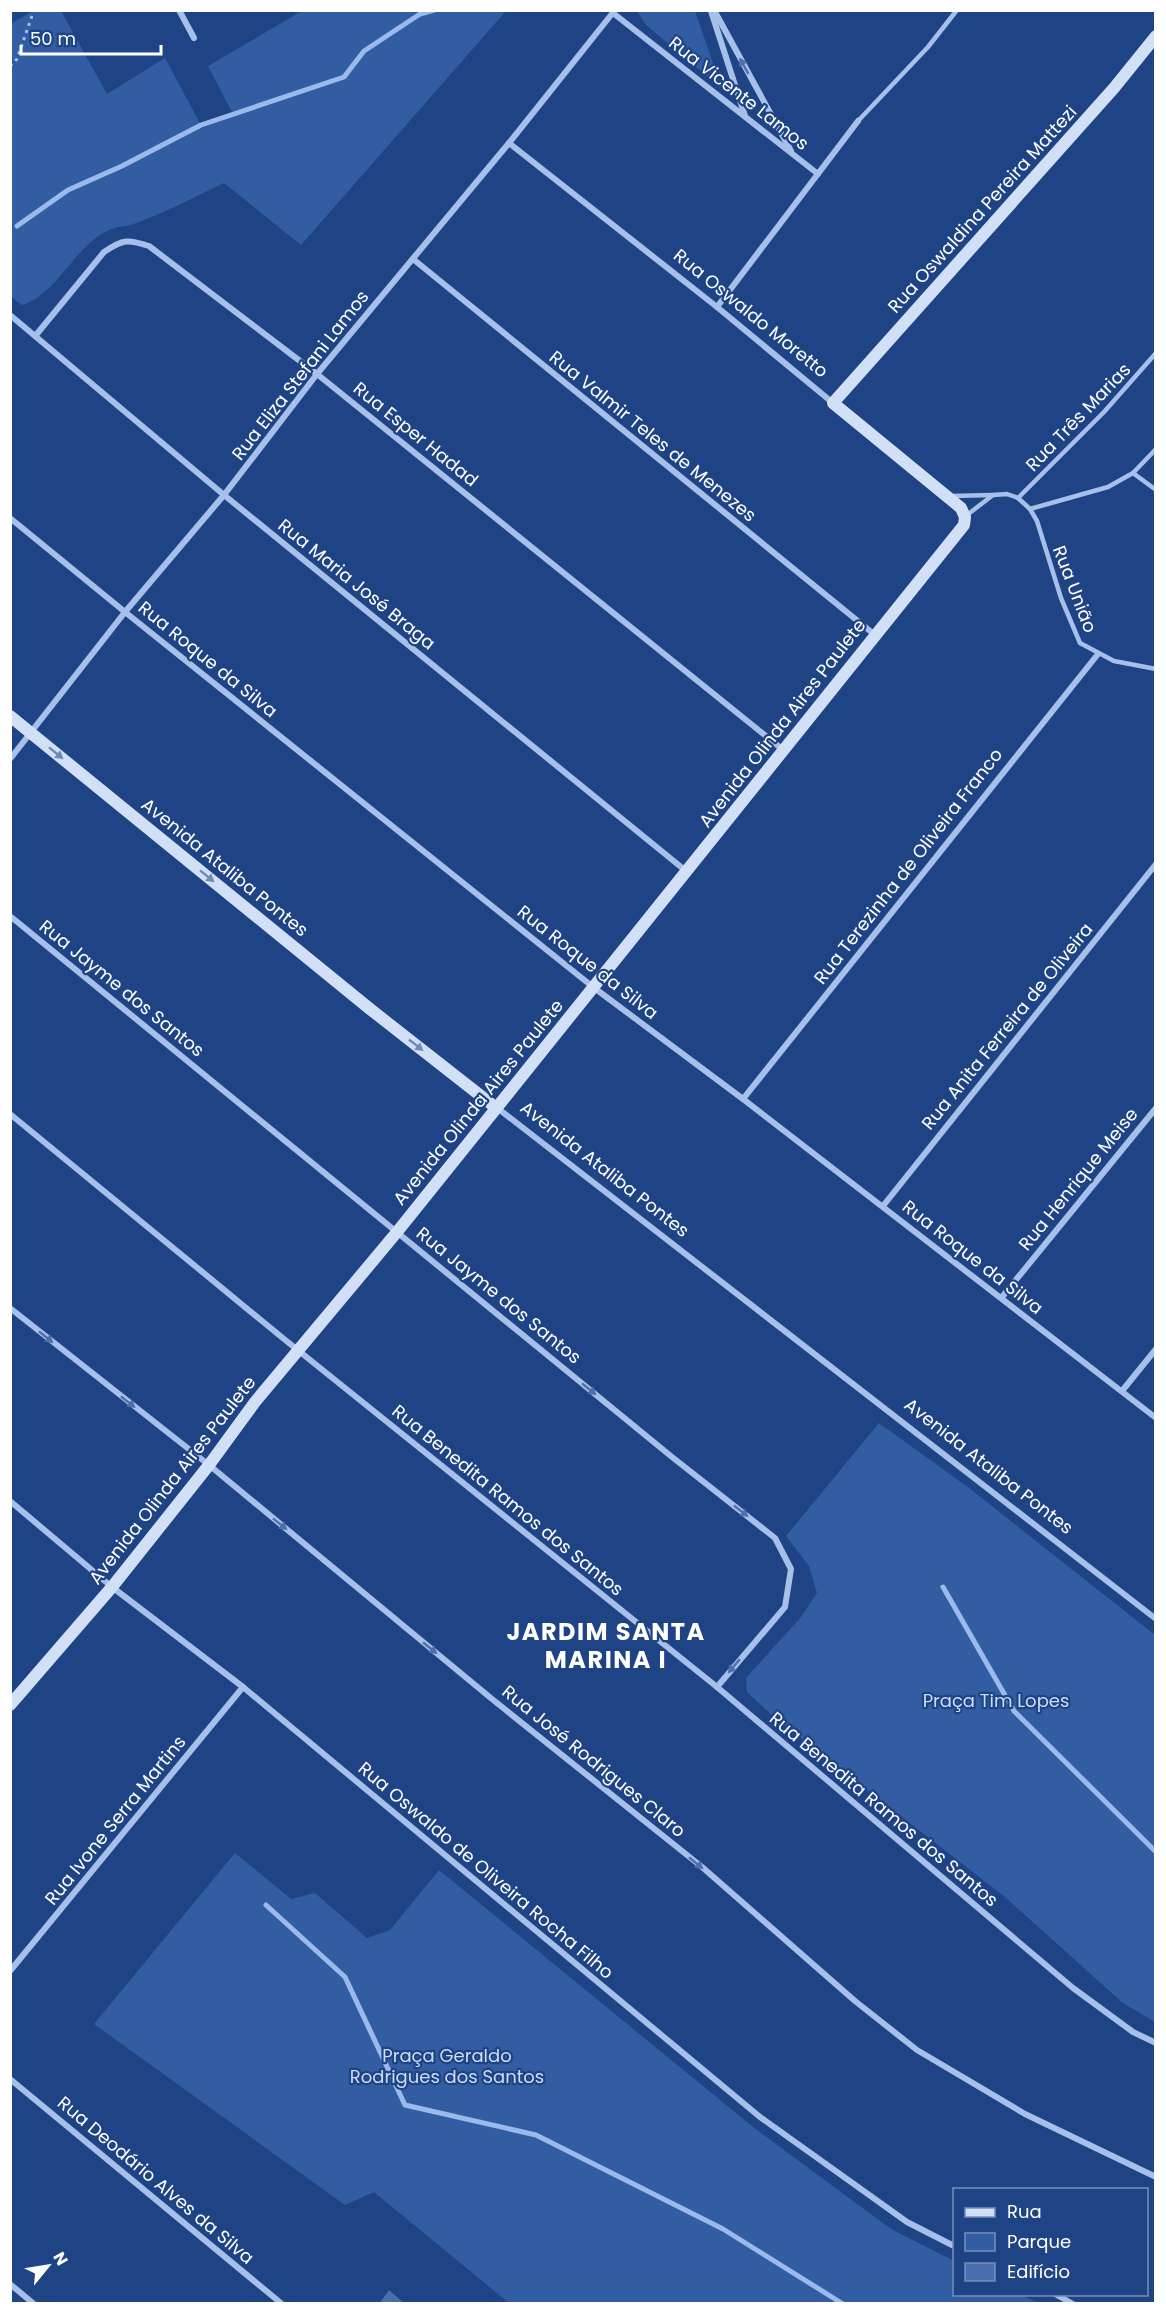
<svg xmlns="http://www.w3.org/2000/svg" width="1166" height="2314" font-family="Poppins,sans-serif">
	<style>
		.green { fill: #335da2 }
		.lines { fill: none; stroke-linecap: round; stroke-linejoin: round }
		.stream { stroke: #9bbaeb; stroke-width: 5 }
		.building { fill: #486ead }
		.path { stroke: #a7c0ea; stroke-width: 3; stroke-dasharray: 3 4.5; stroke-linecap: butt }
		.lane { stroke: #a7c0ea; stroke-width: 4.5 }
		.street { stroke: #a7c0ea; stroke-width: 6 }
		.secondary { stroke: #d2e0f7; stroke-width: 12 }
		.oneway { fill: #4f6fa8 }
		.oneway2 { fill: #708ab8 }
		.labels { text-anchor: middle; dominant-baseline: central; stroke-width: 4.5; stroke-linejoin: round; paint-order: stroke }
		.street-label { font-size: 18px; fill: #fff; stroke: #1f4485 }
		.park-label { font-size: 18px; fill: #ccdcf7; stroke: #1f4485 }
		.district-label { font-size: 24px; font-weight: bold; letter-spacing: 1.5px; fill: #fff; stroke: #1f4485 }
	</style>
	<rect width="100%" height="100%" fill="#1f4485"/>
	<g class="green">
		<path d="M33 11H61L107 94 165 58 201 125 233 114 208 66 302 11H506L301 245 224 183C195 197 166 212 136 223 127 227 117 226 109 230 75 245 58 294 22 305L10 296V24Z"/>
		<polygon points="637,11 695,11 722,89 646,25"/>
		<polygon points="879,1423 969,1488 1155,1635 1155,2022 1123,2003 1005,1897 776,1719 747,1692 746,1678 801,1617 817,1593 809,1566 786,1536"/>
		<polygon points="235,1853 291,1899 315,1893 367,1938 390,1930 439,1870 753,2127 891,2229 954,2261 954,2294 1021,2295 1039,2303 509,2303 374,2192 345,2205 94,2024"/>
	</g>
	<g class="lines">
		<g class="stream">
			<polyline points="17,226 68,190 122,166 201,125 344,77 364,51 420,14 434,10"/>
			<polyline points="943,1587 1014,1711 1156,1852"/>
			<polyline points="266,1905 345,1977 405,2105 536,2135 723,2229 843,2304"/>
		</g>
	</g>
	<polygon class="building" points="389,2290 405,2304 379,2304"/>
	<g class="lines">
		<polyline class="path" points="10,66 17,59 34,10"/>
		<g class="lane">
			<polyline points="858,121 928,47 957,10"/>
			<polyline points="1133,473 1156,490"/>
			<polyline points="951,496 993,495"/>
			<polyline points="1018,498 1104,412 1156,353"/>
			<polyline points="1030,509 1108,487 1133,473 1156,449"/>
			<polyline points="967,515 993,495 1007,494 1018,498 1030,509 1037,521 1061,598 1080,643 1114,661 1156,669"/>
		</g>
		<g class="street">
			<polyline points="179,10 194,38"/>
			<polyline points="714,10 791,151"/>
			<polyline points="711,11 745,116"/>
			<polyline points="613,13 818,174"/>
			<polyline points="509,143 717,307 833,403"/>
			<polyline points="413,259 875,635"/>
			<polyline points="717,307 858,121"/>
			<polyline points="10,315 224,495 686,871"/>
			<path d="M36 335 104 252C123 239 128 239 149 246L317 374 782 749"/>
			<polyline points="10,518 125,612 593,987 743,1099 1156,1418"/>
			<polyline points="10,759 125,612 224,495 317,374 509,143 615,10"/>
			<polyline points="10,916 672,1457 775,1538 791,1569 785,1607 717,1687"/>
			<polyline points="743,1099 1098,654"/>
			<polyline points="496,1107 1156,1619"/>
			<polyline points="10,1114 284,1339 717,1687 1073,1988 1133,2032 1156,2043"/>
			<polyline points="883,1206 1156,864"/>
			<polyline points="1002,1297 1156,1108"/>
			<polyline points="10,1308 209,1465 492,1699 702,1867 855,2001 917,2050 1025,2114 1156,2177"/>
			<polyline points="1122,1391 1156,1349"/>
			<polyline points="10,1501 112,1587 243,1687 760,2117 907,2222 954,2246"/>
			<polyline points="10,1971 243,1687"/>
			<polyline points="10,2079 282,2304"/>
			<polyline points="10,2284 34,2304"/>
			<polyline points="1055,2294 1073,2304"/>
		</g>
		<g class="secondary">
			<polyline points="10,716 370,1009 495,1107"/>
			<polyline points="10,1705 112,1587 209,1465 255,1402 397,1232 964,525 965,517 961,508 833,403 1114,88 1156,36"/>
		</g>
	</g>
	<defs><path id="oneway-solid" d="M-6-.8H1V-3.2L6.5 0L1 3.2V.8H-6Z" transform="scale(1.5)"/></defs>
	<g class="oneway">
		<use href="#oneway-solid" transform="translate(744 66) rotate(-119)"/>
		<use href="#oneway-solid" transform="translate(46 1337) rotate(39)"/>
		<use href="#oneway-solid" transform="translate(589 1389) rotate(39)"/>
		<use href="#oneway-solid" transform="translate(128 1402) rotate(38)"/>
		<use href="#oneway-solid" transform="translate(741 1511) rotate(38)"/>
		<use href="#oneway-solid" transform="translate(280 1524) rotate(39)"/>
		<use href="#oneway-solid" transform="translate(430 1648) rotate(39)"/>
		<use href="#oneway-solid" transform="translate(734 1666) rotate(130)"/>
		<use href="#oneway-solid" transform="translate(696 1863) rotate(39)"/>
	</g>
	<g class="oneway2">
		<use href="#oneway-solid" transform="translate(56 753) rotate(39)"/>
		<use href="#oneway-solid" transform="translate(207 876) rotate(39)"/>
		<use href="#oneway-solid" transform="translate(416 1045) rotate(38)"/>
	</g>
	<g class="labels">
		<g class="street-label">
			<text transform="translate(739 93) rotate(38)">Rua Vicente Lamos</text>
			<text transform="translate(982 209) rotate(-48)">Rua Oswaldina Pereira Mattezi</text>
			<text transform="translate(751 313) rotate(39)">Rua Oswaldo Moretto</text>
			<text transform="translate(300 375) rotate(-52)">Rua Eliza Stefani Lamos</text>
			<text transform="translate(1078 417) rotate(-46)">Rua Três Marias</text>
			<text transform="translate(416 434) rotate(39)">Rua Esper Hadad</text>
			<text transform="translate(653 436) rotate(39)">Rua Valmir Teles de Menezes</text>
			<text transform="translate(357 584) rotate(39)">Rua Maria José Braga</text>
			<text transform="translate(1075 589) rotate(69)">Rua União</text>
			<text transform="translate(208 659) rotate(39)">Rua Roque da Silva</text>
			<text transform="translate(782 723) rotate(-52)">Avenida Olinda Aires Paulete</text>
			<text transform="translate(908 866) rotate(-52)">Rua Terezinha de Oliveira Franco</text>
			<text transform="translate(225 867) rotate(39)">Avenida Ataliba Pontes</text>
			<text transform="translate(588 962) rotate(38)">Rua Roque da Silva</text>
			<text transform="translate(122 988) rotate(39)">Rua Jayme dos Santos</text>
			<text transform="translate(1007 1026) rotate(-51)">Rua Anita Ferreira de Oliveira</text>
			<text transform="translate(478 1102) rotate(-51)">Avenida Olinda Aires Paulete</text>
			<text transform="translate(605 1169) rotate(38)">Avenida Ataliba Pontes</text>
			<text transform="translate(1078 1179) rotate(-51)">Rua Henrique Meise</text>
			<text transform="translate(973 1257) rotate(38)">Rua Roque da Silva</text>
			<text transform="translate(499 1295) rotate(39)">Rua Jayme dos Santos</text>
			<text transform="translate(989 1466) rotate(38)">Avenida Ataliba Pontes</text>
			<text transform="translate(172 1480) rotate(-52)">Avenida Olinda Aires Paulete</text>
			<text transform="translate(508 1500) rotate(39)">Rua Benedita Ramos dos Santos</text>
			<text transform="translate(594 1761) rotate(39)">Rua José Rodrigues Claro</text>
			<text transform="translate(884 1809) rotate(40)">Rua Benedita Ramos dos Santos</text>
			<text transform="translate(115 1820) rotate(-51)">Rua Ivone Serra Martins</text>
			<text transform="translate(486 1870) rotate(40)">Rua Oswaldo de Oliveira Rocha Filho</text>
			<text transform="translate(156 2180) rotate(40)">Rua Deodário Alves da Silva</text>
		</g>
		<g class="park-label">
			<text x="996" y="1700">Praça Tim Lopes</text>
			<text x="447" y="2055">Praça Geraldo<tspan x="447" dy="21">Rodrigues dos Santos</tspan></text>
		</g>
		<g class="district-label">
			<text x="606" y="1631">JARDIM SANTA<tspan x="606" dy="28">MARINA I</tspan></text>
		</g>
	</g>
	<rect width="1166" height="2314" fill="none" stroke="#ffffff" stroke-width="24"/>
	<rect x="953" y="2188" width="195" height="108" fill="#1f4485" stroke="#798fb6" stroke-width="1.5"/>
	<rect x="965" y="2208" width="30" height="9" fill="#d2e0f7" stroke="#798fb6" stroke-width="1.5"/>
	<text x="1007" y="2218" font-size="18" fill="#ffffff">Rua</text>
	<rect x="965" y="2233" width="30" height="18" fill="#335da2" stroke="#798fb6" stroke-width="1.5"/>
	<text x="1007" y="2248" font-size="18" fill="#ffffff">Parque</text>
	<rect x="965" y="2263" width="30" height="18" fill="#486ead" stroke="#798fb6" stroke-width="1.5"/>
	<text x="1007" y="2278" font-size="18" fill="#ffffff">Edifício</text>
	<g transform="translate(48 2266) rotate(60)" stroke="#1f4485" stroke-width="4.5" paint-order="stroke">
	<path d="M0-4.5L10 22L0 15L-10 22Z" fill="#ffffff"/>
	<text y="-9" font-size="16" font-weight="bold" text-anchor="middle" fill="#ffffff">N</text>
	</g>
	<path d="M21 45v9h140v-9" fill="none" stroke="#ffffff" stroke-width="3"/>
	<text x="30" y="45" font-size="18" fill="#ffffff" stroke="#1f4485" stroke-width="4.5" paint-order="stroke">50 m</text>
</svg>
